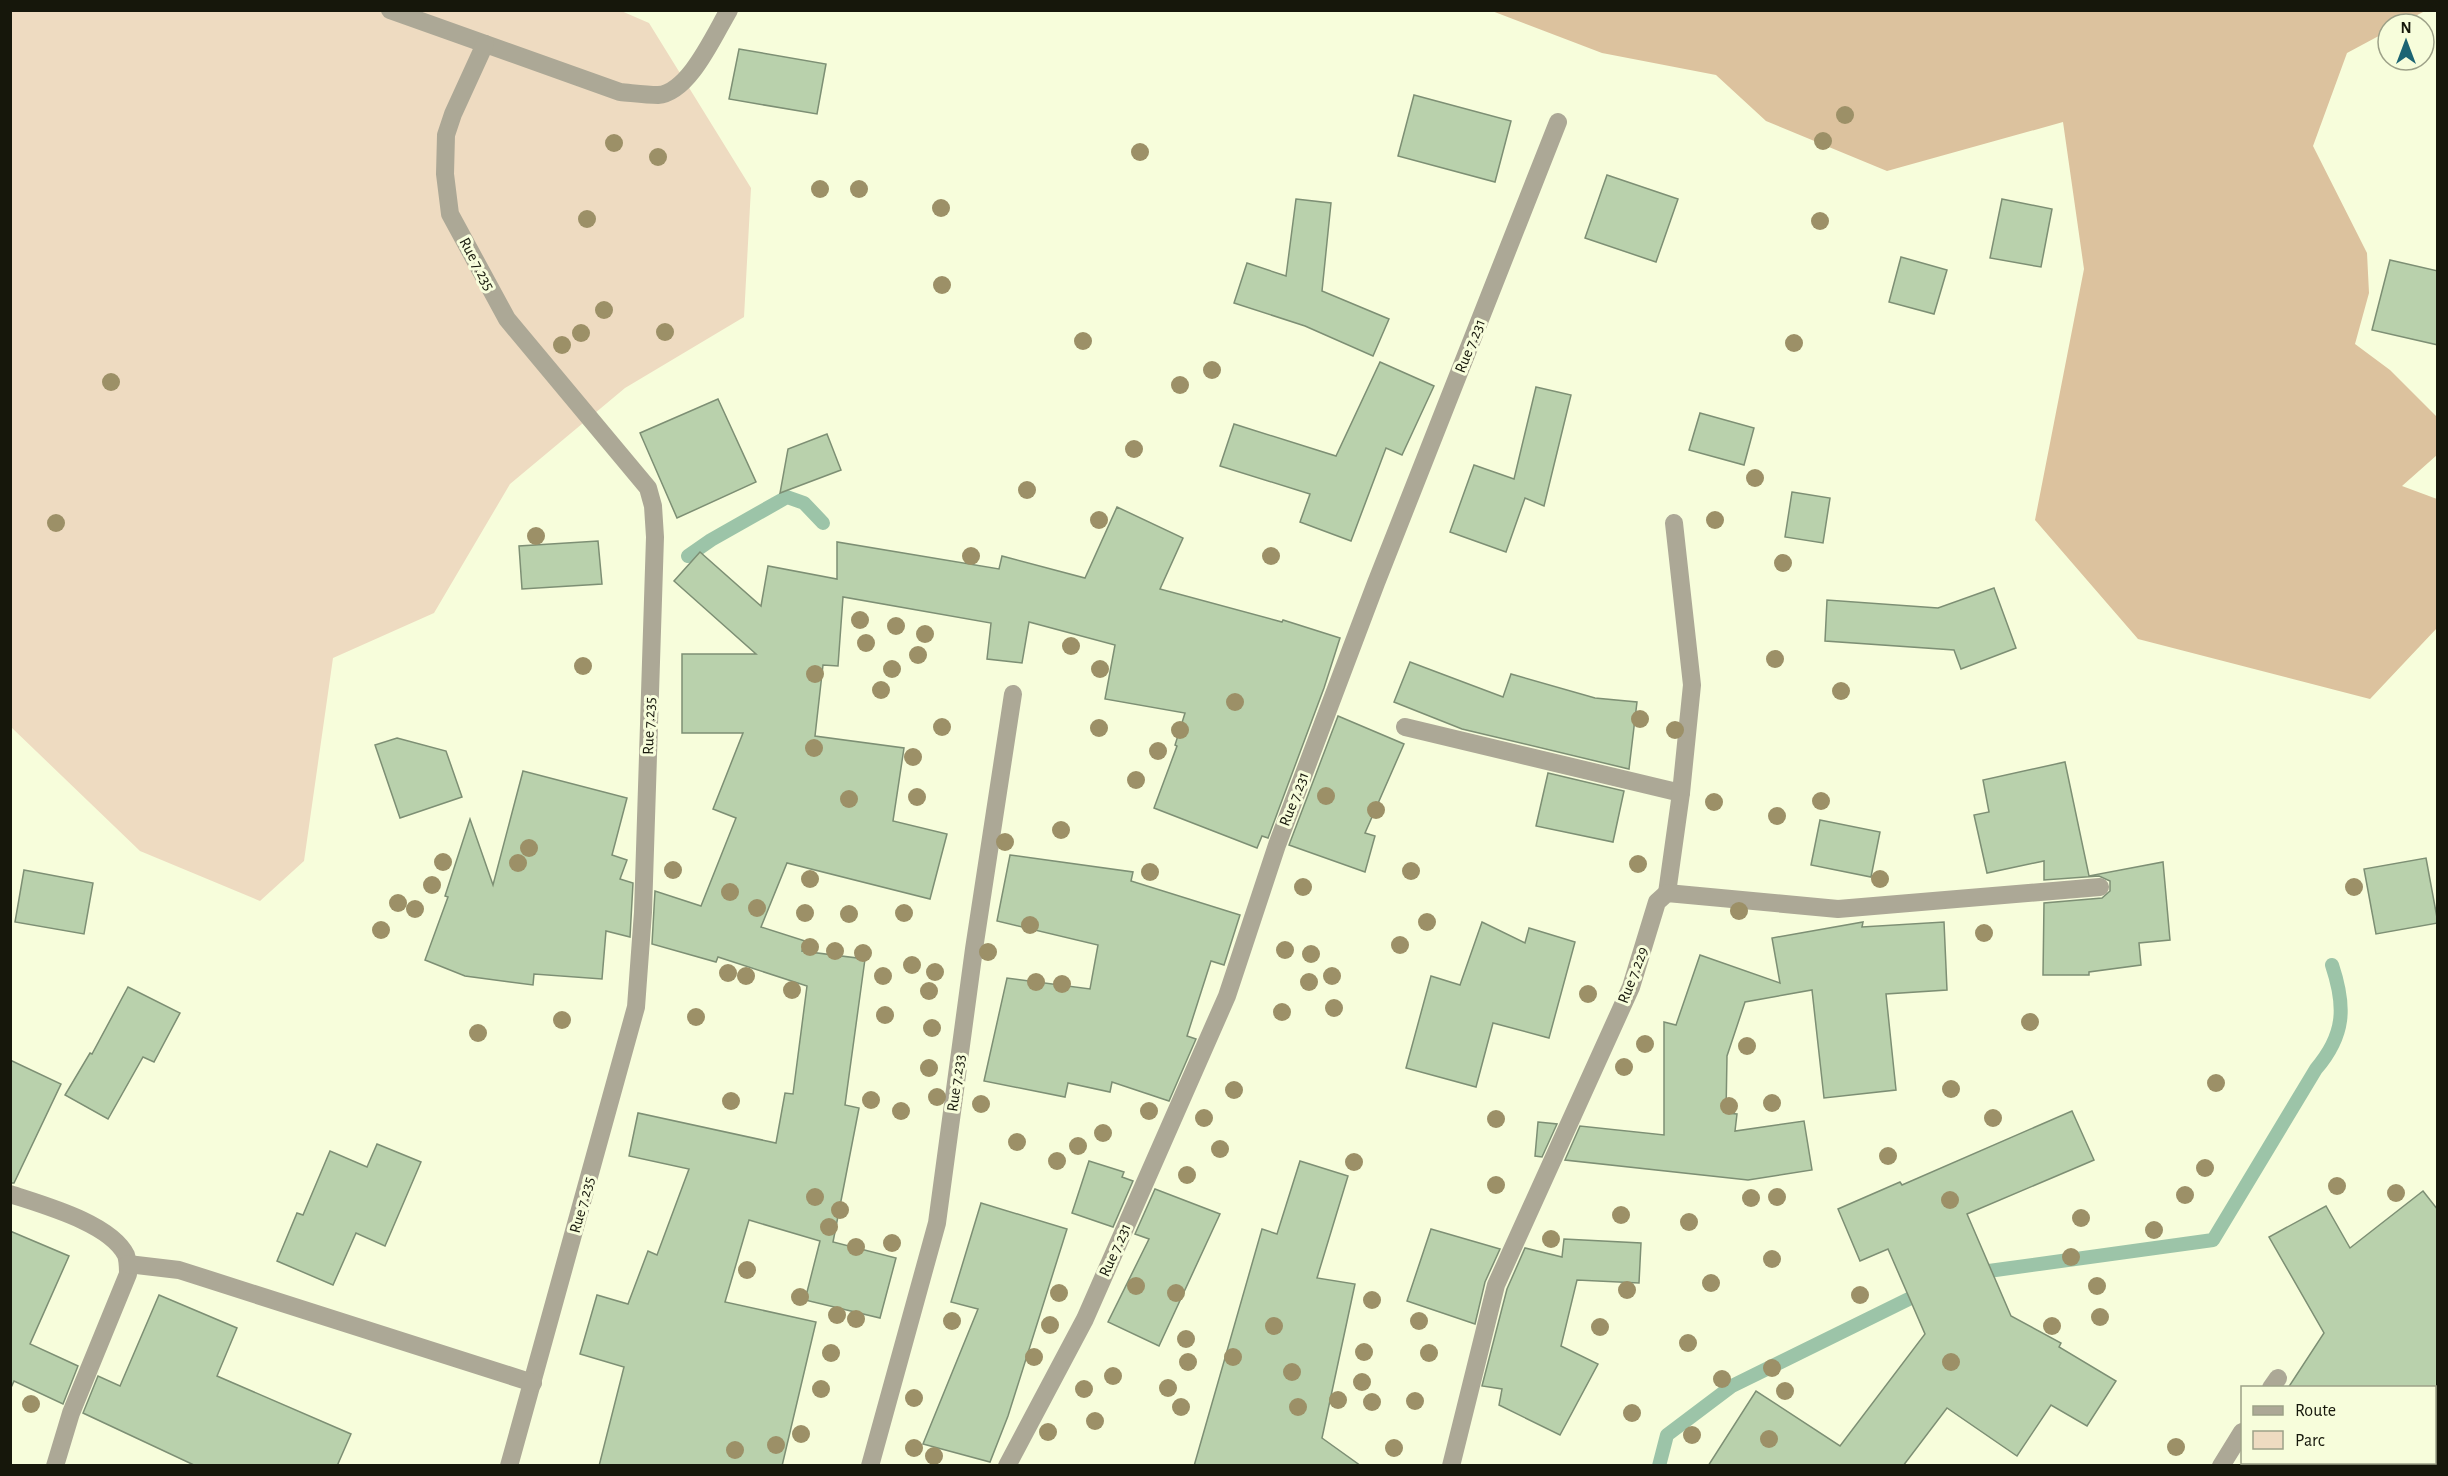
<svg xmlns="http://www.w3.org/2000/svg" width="2448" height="1476" font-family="'Alegreya Sans',sans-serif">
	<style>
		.green { fill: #eedbc1 }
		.forest { fill: #dcc29e }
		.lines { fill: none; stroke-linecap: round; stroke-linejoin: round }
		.stream { stroke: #9cc4a8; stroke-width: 14 }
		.building { fill: #b9d1ac; stroke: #7d8f74; stroke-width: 1.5 }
		.minor { stroke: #aca896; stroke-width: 18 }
		.tree { fill: #9c9067 }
		.labels { text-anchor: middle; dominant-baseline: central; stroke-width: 6; stroke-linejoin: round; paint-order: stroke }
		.street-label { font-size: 16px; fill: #16170b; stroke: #f7fddb }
	</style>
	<rect width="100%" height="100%" fill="#f7fddb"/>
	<polygon class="green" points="619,10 649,23 751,188 744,317 625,388 510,484 434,613 333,658 304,861 260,901 140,851 11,727 11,11"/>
	<polygon class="forest" points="1492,11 2425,11 2400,24 2388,24 2388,31 2347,53 2313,146 2367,253 2369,293 2355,344 2390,370 2437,417 2437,455 2402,486 2437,499 2437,628 2370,699 2138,639 2035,520 2084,269 2063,122 1887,171 1766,121 1716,75 1602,53"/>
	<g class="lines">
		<g class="stream">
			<polyline points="688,556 711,540 787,497 804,503 823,523"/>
			<path d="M1974 1273 2213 1240 2316 1069C2345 1035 2346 1007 2332 965"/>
			<polyline points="1659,1466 1667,1435 1732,1386 1925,1291"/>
		</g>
	</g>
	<g class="building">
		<polygon points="739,49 826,64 817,114 729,99"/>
		<polygon points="1414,95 1511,121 1495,182 1398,156"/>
		<polygon points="1607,175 1678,199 1656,262 1585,238"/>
		<polygon points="1296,199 1331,203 1322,291 1389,319 1373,356 1305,326 1234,303 1247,263 1286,276"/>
		<polygon points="2002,199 2052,209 2041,267 1990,258"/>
		<polygon points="1901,257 1947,270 1934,314 1889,302"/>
		<polygon points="2390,260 2438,271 2438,345 2372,330"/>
		<polygon points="1380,362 1434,386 1402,455 1386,448 1351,541 1300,522 1310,494 1220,466 1234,424 1336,456"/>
		<polygon points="1536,387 1571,395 1544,506 1525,498 1506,552 1450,532 1474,465 1514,479"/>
		<polygon points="718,399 756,482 677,518 640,433"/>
		<polygon points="1700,413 1754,428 1744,465 1689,450"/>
		<polygon points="827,434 841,470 780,493 788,449"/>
		<polygon points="1792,492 1830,498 1823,543 1785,537"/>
		<polygon points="1117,507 1183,538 1160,589 1282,622 1283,620 1340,638 1324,688 1268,838 1262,836 1257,848 1154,808 1177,746 1175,745 1185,713 1105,699 1115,645 1029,622 1022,663 987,659 991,623 843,597 838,666 823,665 815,736 904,748 893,821 947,834 930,899 787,863 761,927 805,941 802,951 865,959 845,1105 859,1108 833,1242 896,1258 880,1318 805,1300 820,1241 749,1220 725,1302 816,1322 782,1466 599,1466 624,1367 580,1354 597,1295 628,1304 648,1251 657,1255 689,1169 629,1156 638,1113 776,1143 785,1093 793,1094 807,986 718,957 716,962 652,944 655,891 701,906 736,818 713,809 743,733 682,733 682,654 756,654 674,581 700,552 761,606 768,566 837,579 837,542 999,569 1002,556 1085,578"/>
		<polygon points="598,541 602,584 522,589 519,546"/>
		<polygon points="1994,588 2016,648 1961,669 1954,650 1825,641 1827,600 1938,608"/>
		<polygon points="1410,662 1503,697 1511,674 1595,698 1637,702 1629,769 1462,729 1394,702"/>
		<polygon points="1338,716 1404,744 1365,833 1375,836 1365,872 1289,845"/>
		<polygon points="397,738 446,751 462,797 400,818 375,745"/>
		<polygon points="2065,762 2089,876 2163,862 2170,940 2139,943 2141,965 2089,972 2089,975 2043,975 2044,903 2102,898 2110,891 2110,881 2099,876 2044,880 2044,861 1987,873 1974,815 1989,812 1983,780"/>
		<polygon points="523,771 627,798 612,855 627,860 620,879 633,883 630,937 606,931 602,979 534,974 533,985 465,976 425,960 448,897 445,896 470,819 493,885"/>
		<polygon points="1548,773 1624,791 1613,842 1536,826"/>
		<polygon points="1820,820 1880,832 1871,877 1811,865"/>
		<polygon points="1010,855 1133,872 1131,881 1240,915 1224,965 1211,961 1187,1036 1196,1039 1169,1101 1112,1082 1110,1092 1068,1083 1065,1097 984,1081 1007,978 1090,989 1098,945 997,921"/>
		<polygon points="2426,858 2438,923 2376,934 2364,869"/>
		<polygon points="24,870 93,883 84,934 15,922"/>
		<polygon points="1482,922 1525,943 1529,928 1575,942 1549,1038 1493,1023 1476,1087 1406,1068 1431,976 1460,985"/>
		<polygon points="1863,922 1862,927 1944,922 1947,990 1886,994 1896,1090 1824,1098 1812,990 1745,1002 1727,1056 1726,1113 1737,1114 1735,1131 1804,1121 1812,1170 1748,1180 1565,1160 1580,1126 1664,1135 1664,1022 1676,1025 1700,955 1780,983 1772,938"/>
		<polygon points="128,987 180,1013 154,1062 143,1057 108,1119 65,1095 90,1053 92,1054"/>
		<polygon points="10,1060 61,1084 14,1183 10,1183"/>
		<polygon points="2072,1111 2094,1160 1967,1214 2011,1316 2061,1343 2059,1347 2116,1381 2087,1426 2051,1405 2017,1456 1947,1408 1903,1466 1708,1466 1756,1391 1840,1446 1925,1334 1888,1249 1860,1261 1838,1209 1900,1182 1902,1185"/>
		<polygon points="1538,1122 1557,1124 1542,1157 1535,1156"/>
		<polygon points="377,1144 421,1162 385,1246 356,1233 333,1285 277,1261 297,1213 303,1215 330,1151 367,1167"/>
		<polygon points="1089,1161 1124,1172 1122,1177 1133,1181 1113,1227 1072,1213"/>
		<polygon points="1300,1161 1348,1176 1317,1278 1355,1284 1322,1438 1361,1466 1194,1466 1262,1229 1277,1234"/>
		<polygon points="1155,1189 1220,1214 1159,1346 1108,1322 1149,1239 1135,1234"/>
		<polygon points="2423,1191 2438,1210 2438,1388 2288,1388 2324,1333 2269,1237 2326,1206 2350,1248"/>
		<polygon points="981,1203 1067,1229 1008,1416 990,1462 923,1444 978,1309 951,1302"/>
		<polygon points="1431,1229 1500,1249 1485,1282 1475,1324 1407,1301"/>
		<polygon points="10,1231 69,1256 30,1344 78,1366 63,1404 14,1381 10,1390"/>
		<polygon points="1564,1239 1641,1243 1639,1283 1577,1280 1561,1346 1598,1364 1560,1435 1499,1405 1502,1389 1482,1386 1507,1289 1525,1248 1562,1257"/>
		<polygon points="159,1295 237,1328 217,1376 351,1434 337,1466 196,1466 83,1413 98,1376 120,1386"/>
	</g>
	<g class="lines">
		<g class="minor">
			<path d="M390 10 620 92C632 93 645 95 658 95 689 93 714 35 729 10"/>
			<polyline points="485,44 453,114 446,135 445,174 450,214 507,319 648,488 653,506 655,537 643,912 636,1007 509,1466"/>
			<polyline points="1405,727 1681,793"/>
			<polyline points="1667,893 1681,793 1692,685 1674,523"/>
			<path d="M10 1194C43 1205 110 1223 126 1255 128 1261 128 1268 128 1274L71 1413 55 1466"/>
			<polyline points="128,1264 179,1270 533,1383"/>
			<polyline points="2271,1388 2278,1378"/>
			<polyline points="870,1466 937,1223 974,949 1013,694"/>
			<polyline points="1007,1466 1085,1319 1227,996 1277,845 1376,583 1558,122"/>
			<polyline points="1451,1466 1496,1285 1631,987 1657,902 1667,893 1838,909 2100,887"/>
			<polyline points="2221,1466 2242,1432"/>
		</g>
	</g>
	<g class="tree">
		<circle cx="1845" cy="115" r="9"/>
		<circle cx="1823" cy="141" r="9"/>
		<circle cx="614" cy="143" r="9"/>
		<circle cx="1140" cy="152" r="9"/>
		<circle cx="658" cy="157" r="9"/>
		<circle cx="820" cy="189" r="9"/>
		<circle cx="859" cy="189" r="9"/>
		<circle cx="941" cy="208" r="9"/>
		<circle cx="587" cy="219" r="9"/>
		<circle cx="1820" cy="221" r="9"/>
		<circle cx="942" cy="285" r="9"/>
		<circle cx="604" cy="310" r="9"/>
		<circle cx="665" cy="332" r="9"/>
		<circle cx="581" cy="333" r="9"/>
		<circle cx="1083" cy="341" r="9"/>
		<circle cx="1794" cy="343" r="9"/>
		<circle cx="562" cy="345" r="9"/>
		<circle cx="1212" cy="370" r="9"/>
		<circle cx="111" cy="382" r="9"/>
		<circle cx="1180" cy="385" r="9"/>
		<circle cx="1134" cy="449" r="9"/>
		<circle cx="1755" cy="478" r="9"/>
		<circle cx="1027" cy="490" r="9"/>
		<circle cx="1099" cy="520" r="9"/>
		<circle cx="1715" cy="520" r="9"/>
		<circle cx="56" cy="523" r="9"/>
		<circle cx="536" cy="536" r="9"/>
		<circle cx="971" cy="556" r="9"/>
		<circle cx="1271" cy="556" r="9"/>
		<circle cx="1783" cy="563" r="9"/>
		<circle cx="860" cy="620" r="9"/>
		<circle cx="896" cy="626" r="9"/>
		<circle cx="925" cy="634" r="9"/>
		<circle cx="866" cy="643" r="9"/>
		<circle cx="1071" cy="646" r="9"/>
		<circle cx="918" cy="655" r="9"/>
		<circle cx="1775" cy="659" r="9"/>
		<circle cx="583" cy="666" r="9"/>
		<circle cx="892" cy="669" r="9"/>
		<circle cx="1100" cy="669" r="9"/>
		<circle cx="815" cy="674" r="9"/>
		<circle cx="881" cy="690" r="9"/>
		<circle cx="1841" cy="691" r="9"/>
		<circle cx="1235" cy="702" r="9"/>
		<circle cx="1640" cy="719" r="9"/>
		<circle cx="942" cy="727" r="9"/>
		<circle cx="1099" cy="728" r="9"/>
		<circle cx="1180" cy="730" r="9"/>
		<circle cx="1675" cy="730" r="9"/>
		<circle cx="814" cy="748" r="9"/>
		<circle cx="1158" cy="751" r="9"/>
		<circle cx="913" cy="757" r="9"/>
		<circle cx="1136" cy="780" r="9"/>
		<circle cx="1326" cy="796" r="9"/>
		<circle cx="917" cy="797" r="9"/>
		<circle cx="849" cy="799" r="9"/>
		<circle cx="1821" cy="801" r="9"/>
		<circle cx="1714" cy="802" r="9"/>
		<circle cx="1376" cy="810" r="9"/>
		<circle cx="1777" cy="816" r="9"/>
		<circle cx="1061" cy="830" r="9"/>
		<circle cx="1005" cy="842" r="9"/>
		<circle cx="529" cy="848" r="9"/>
		<circle cx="443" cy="862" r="9"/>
		<circle cx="518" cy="863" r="9"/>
		<circle cx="1638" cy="864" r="9"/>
		<circle cx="673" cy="870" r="9"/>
		<circle cx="1411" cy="871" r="9"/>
		<circle cx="1150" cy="872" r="9"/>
		<circle cx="810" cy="879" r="9"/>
		<circle cx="1880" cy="879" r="9"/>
		<circle cx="432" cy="885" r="9"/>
		<circle cx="1303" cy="887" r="9"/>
		<circle cx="2354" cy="887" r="9"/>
		<circle cx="730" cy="892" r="9"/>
		<circle cx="398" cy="903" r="9"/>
		<circle cx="757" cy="908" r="9"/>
		<circle cx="415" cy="909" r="9"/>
		<circle cx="1739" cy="911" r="9"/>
		<circle cx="805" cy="913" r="9"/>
		<circle cx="904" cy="913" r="9"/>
		<circle cx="849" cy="914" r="9"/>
		<circle cx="1427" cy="922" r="9"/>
		<circle cx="1030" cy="925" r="9"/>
		<circle cx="381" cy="930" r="9"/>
		<circle cx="1984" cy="933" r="9"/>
		<circle cx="1400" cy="945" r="9"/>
		<circle cx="810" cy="947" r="9"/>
		<circle cx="1285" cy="950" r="9"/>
		<circle cx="835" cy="951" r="9"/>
		<circle cx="988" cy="952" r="9"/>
		<circle cx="863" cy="953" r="9"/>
		<circle cx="1311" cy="954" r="9"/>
		<circle cx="912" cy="965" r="9"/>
		<circle cx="935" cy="972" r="9"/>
		<circle cx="728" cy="973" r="9"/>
		<circle cx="746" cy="976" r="9"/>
		<circle cx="883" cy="976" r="9"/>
		<circle cx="1332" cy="976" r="9"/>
		<circle cx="1036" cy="982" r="9"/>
		<circle cx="1309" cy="982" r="9"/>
		<circle cx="1062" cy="984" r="9"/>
		<circle cx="792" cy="990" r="9"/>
		<circle cx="929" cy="991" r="9"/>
		<circle cx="1588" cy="994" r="9"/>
		<circle cx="1334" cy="1008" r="9"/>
		<circle cx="1282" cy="1012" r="9"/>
		<circle cx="885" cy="1015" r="9"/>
		<circle cx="696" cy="1017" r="9"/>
		<circle cx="562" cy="1020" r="9"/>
		<circle cx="2030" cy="1022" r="9"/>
		<circle cx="932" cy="1028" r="9"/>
		<circle cx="478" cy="1033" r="9"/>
		<circle cx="1645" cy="1044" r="9"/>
		<circle cx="1747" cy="1046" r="9"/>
		<circle cx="1624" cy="1067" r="9"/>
		<circle cx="929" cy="1068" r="9"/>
		<circle cx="2216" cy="1083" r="9"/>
		<circle cx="1951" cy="1089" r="9"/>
		<circle cx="1234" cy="1090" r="9"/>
		<circle cx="937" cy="1097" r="9"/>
		<circle cx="871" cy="1100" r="9"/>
		<circle cx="731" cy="1101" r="9"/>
		<circle cx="1772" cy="1103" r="9"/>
		<circle cx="981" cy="1104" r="9"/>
		<circle cx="1729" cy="1106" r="9"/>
		<circle cx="901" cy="1111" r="9"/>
		<circle cx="1149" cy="1111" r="9"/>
		<circle cx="1204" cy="1118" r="9"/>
		<circle cx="1993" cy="1118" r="9"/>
		<circle cx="1496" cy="1119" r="9"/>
		<circle cx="1103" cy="1133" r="9"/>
		<circle cx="1017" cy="1142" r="9"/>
		<circle cx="1078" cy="1146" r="9"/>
		<circle cx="1220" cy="1149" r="9"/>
		<circle cx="1888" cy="1156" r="9"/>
		<circle cx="1057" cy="1161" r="9"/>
		<circle cx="1354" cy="1162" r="9"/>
		<circle cx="2205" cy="1168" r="9"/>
		<circle cx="1187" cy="1175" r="9"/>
		<circle cx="1496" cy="1185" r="9"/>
		<circle cx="2337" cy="1186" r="9"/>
		<circle cx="2396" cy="1193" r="9"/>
		<circle cx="2185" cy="1195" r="9"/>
		<circle cx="815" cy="1197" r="9"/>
		<circle cx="1777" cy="1197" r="9"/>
		<circle cx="1751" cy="1198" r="9"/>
		<circle cx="1950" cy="1200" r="9"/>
		<circle cx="840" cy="1210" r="9"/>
		<circle cx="1621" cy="1215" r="9"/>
		<circle cx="2081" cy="1218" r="9"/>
		<circle cx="1689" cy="1222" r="9"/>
		<circle cx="829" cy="1227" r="9"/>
		<circle cx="2154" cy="1230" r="9"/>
		<circle cx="1551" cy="1239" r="9"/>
		<circle cx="892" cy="1243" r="9"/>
		<circle cx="856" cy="1247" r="9"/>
		<circle cx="2071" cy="1257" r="9"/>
		<circle cx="1772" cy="1259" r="9"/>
		<circle cx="747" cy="1270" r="9"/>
		<circle cx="1711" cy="1283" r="9"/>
		<circle cx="1136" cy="1286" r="9"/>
		<circle cx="2097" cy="1286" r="9"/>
		<circle cx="1627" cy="1290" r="9"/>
		<circle cx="1059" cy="1293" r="9"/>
		<circle cx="1176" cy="1293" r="9"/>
		<circle cx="1860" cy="1295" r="9"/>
		<circle cx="800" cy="1297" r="9"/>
		<circle cx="1372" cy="1300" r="9"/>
		<circle cx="837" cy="1315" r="9"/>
		<circle cx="2100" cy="1317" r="9"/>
		<circle cx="856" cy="1319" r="9"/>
		<circle cx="952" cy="1321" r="9"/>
		<circle cx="1419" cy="1321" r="9"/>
		<circle cx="1050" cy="1325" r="9"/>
		<circle cx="1274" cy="1326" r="9"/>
		<circle cx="2052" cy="1326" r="9"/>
		<circle cx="1600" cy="1327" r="9"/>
		<circle cx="1186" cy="1339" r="9"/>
		<circle cx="1688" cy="1343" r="9"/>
		<circle cx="1364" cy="1352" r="9"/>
		<circle cx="831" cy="1353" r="9"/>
		<circle cx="1429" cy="1353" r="9"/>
		<circle cx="1034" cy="1357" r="9"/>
		<circle cx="1233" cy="1357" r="9"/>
		<circle cx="1188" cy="1362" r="9"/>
		<circle cx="1951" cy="1362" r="9"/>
		<circle cx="1772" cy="1368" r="9"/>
		<circle cx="1292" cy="1372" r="9"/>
		<circle cx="1113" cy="1376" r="9"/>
		<circle cx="1722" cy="1379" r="9"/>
		<circle cx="1362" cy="1382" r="9"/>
		<circle cx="1168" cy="1388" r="9"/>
		<circle cx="821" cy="1389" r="9"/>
		<circle cx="1084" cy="1389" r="9"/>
		<circle cx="1785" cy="1391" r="9"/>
		<circle cx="914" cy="1398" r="9"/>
		<circle cx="1338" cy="1400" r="9"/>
		<circle cx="1415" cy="1401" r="9"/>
		<circle cx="1372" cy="1402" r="9"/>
		<circle cx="31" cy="1404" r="9"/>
		<circle cx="1181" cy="1407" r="9"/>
		<circle cx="1298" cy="1407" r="9"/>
		<circle cx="1632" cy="1413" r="9"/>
		<circle cx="1095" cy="1421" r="9"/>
		<circle cx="1048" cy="1432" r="9"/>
		<circle cx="801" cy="1434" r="9"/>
		<circle cx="1692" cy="1435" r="9"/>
		<circle cx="1769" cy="1439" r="9"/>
		<circle cx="776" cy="1445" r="9"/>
		<circle cx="2176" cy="1447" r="9"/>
		<circle cx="914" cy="1448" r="9"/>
		<circle cx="1394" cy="1448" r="9"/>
		<circle cx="735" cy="1450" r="9"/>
		<circle cx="934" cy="1456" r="9"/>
	</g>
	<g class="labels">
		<g class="street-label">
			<text transform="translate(477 264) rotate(62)">Rue 7.235</text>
			<text transform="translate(1470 346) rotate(-68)">Rue 7.231</text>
			<text transform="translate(649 726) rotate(-88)">Rue 7.235</text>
			<text transform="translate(1294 799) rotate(-69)">Rue 7.231</text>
			<text transform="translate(1633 975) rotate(-69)">Rue 7.229</text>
			<text transform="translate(956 1083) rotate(-82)">Rue 7.233</text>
			<text transform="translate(582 1205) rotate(-75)">Rue 7.235</text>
			<text transform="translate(1115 1250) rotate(-66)">Rue 7.231</text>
		</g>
	</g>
	<rect width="2448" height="1476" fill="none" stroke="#16170b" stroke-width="24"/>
	<rect x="2241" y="1386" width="195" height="78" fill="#f7fddb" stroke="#9da188" stroke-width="1.5"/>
	<rect x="2253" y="1406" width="30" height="9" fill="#aca896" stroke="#9da188" stroke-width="1.5"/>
	<text x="2295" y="1416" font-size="18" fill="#16170b">Route</text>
	<rect x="2253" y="1431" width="30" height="18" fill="#eedbc1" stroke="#9da188" stroke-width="1.5"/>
	<text x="2295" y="1446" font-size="18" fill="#16170b">Parc</text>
	<g transform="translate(2406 42)"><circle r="28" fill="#f7fddb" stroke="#9da188" stroke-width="1.5"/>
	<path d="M0-4.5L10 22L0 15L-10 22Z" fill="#1c6473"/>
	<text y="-9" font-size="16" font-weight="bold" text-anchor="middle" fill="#16170b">N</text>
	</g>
</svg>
